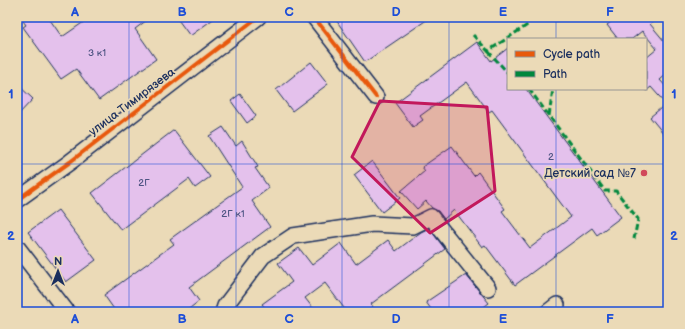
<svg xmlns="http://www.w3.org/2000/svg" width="685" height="329" font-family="'Balsamiq Sans',sans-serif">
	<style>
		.building { fill: #e4c1ec; stroke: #1b2f5e }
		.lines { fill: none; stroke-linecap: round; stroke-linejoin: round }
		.minor-casing { stroke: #1b2f5e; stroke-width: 18 }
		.minor { stroke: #ebdab7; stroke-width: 15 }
		.quiet { stroke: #00873e; stroke-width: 3; stroke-dasharray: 6 3; stroke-linecap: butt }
		.cycleway-casing { stroke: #ebdab7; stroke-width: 6 }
		.cycleway { stroke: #e8590c; stroke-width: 4 }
		.marked { fill: #c2185b; fill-opacity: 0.2; stroke: #c2185b; stroke-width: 3; stroke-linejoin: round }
		.grid { fill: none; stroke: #1d4ed8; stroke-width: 1; stroke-opacity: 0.55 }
		.poi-dot { fill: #d1495b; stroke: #ebdab7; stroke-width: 1.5 }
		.labels { text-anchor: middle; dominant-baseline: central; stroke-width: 3.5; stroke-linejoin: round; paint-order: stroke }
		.number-label { font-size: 10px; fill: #4d5482 }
		.street-label { font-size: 12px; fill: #1b2f5e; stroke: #ebdab7 }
		.poi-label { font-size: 12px; fill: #1b2f5e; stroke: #ebdab7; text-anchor: end }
		.neatline { fill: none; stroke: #1d4ed8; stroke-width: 1.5 }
		.grid-label { font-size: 13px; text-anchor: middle; font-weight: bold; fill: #1d4ed8 }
	</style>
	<rect width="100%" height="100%" fill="#ebdab7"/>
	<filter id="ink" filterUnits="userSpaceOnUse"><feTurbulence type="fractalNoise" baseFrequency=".025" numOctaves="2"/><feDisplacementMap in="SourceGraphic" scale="8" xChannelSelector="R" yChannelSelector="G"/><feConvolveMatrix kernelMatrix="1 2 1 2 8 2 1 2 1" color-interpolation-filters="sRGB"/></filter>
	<g filter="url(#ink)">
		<g class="building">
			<polygon points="20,17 48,17 62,37 91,17 151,17 135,29 156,59 99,100 76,69 61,79 23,27 26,25"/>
			<polygon points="176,17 216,17 190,36"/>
			<polygon points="334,17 431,17 365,62"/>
			<polygon points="617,17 658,17 650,24 665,42 668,39 668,73 660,80 668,89 668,139 650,117 666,104 651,87 646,91 646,58 657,49 642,31 632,39 618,39 607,25"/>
			<polygon points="477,42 491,61 508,48 508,89 526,89 621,217 597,235 592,228 515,285 485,245 482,247 454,210 444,219 438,211 432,208 426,201 417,209 401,191 425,171 422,167 452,146 474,176 478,172 505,209 502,211 530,248 571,217 492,110 489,112 467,82 420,116 423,120 413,127 395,103"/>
			<polygon points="311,62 328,84 292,111 276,90"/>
			<polygon points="17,84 33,99 17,116"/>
			<polygon points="240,94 256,116 247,123 231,101"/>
			<polygon points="223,127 236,146 242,141 258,167 255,168 269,188 252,201 270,227 189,287 199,301 185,312 116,312 104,295 174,244 170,239 242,187 209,136"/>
			<polygon points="174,130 210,177 195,188 189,179 121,230 92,193"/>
			<polygon points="372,161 400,198 382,212 354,175"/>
			<polygon points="58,210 96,260 66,282 28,232"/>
			<polygon points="429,228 445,249 371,304 376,312 347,312 325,283 305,298 316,312 268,312 262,304 292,282 278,263 299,248 312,265 341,243 356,264 388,240 396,251 421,232"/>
			<polygon points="466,275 489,303 477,312 433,312 426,302"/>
		</g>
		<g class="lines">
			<defs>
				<g id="minor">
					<polyline points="314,17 376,97"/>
					<polyline points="17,200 70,162 258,17"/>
					<polyline points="17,247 67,312"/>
					<polyline points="223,312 225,306 263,256 293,236 372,224 413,226 431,217 488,288"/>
					<polyline points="548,312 557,305"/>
				</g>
			</defs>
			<use href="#minor" class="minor-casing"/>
			<use href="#minor" class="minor"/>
			<g class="quiet">
				<polyline points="473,35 488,51 529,24"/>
				<polyline points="488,51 508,73"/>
				<polyline points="529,89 605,191 616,191 638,219 634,239"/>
				<polyline points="549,116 553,89"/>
			</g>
			<defs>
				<g id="cycleway">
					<polyline points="314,17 376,97"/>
					<polyline points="17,200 70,162 258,17"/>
				</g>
			</defs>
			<use href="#cycleway" class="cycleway-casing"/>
			<use href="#cycleway" class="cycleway"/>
		</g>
	</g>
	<path class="marked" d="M380 101 487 107 495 191 430 233 352 157Z"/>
	<path class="grid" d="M129 17V312M236 17V312M342 17V312M449 17V312M556 17V39M556 89V312M17 164H668"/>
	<circle class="poi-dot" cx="644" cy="173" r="4"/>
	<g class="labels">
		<g class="number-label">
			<text x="97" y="53">3 к1</text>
			<text x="551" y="157">2</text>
			<text x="144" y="183">2Г</text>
			<text x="233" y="214">2Г к1</text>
		</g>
		<g class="street-label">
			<text transform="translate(132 102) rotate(-37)">улица Тимирязева</text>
		</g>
		<g class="poi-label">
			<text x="636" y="173">Детский сад №7</text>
		</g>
	</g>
	<rect width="685" height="329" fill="none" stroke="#ebdab7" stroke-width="44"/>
	<rect x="507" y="38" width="140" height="52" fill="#ebdab7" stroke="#989693"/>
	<rect x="515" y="51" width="20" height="6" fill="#e8590c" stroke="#989693"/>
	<text x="543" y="58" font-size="12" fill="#1b2f5e">Cycle path</text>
	<rect x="515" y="71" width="20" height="6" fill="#00873e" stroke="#989693"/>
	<text x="543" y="78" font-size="12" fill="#1b2f5e">Path</text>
	<g transform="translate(58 271)" stroke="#ebdab7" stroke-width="3" paint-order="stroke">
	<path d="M0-3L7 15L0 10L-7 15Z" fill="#1b2f5e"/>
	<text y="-6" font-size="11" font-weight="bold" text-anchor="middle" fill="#1b2f5e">N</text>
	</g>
	<rect x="22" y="22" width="641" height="285" class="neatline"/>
	<g class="grid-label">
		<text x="75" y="16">A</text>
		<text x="182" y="16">B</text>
		<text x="289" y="16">C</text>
		<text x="396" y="16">D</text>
		<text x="503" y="16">E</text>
		<text x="610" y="16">F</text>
		<text x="11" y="98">1</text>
		<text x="674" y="98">1</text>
		<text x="11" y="240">2</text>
		<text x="674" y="240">2</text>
		<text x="75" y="323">A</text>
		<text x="182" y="323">B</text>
		<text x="289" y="323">C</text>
		<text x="396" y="323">D</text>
		<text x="503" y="323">E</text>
		<text x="610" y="323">F</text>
	</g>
</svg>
